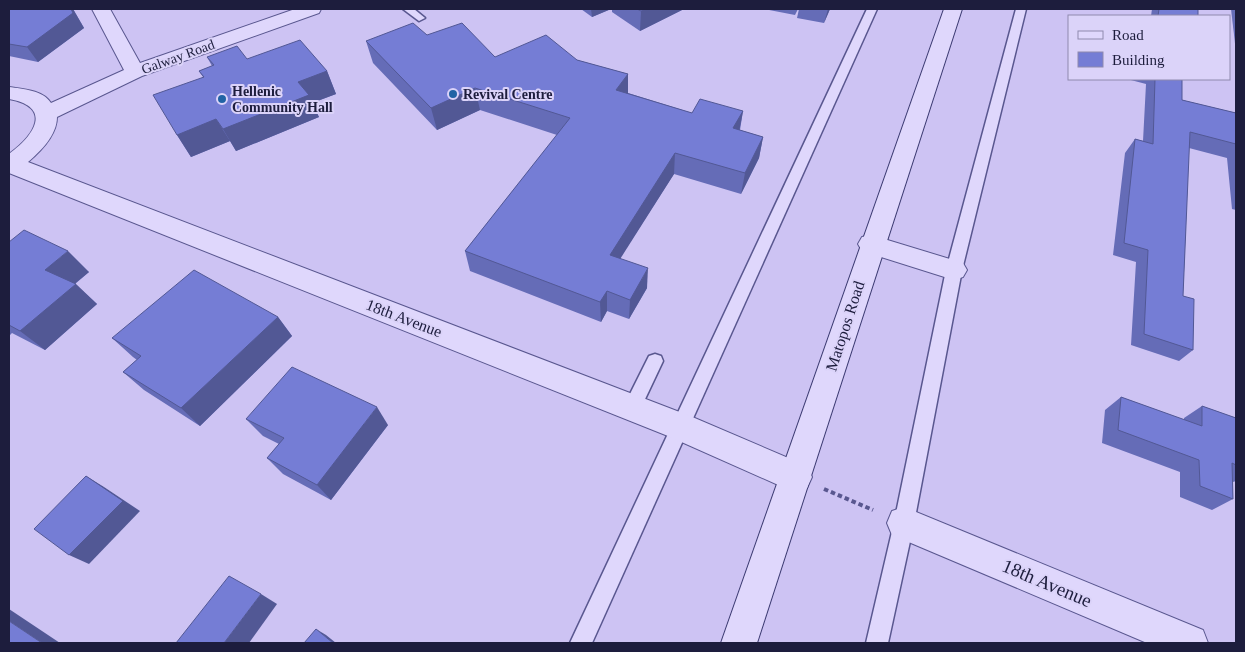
<svg xmlns="http://www.w3.org/2000/svg" width="1245" height="652" font-family="Georgia,serif">
	<style>
		.lines { fill: none; stroke-linecap: round; stroke-linejoin: round }
		.service-casing { stroke: #59578f; stroke-width: 3 }
		.minor-casing { stroke: #59578f; stroke-width: 2 }
		.secondary-casing { stroke: #3b3a71; stroke-width: 2 }
		.path { stroke: #59578f; stroke-width: 4; stroke-dasharray: 4.5 3; stroke-linecap: butt }
		.service { fill: #dfd7fc; fill-rule: evenodd }
		.minor { fill: #dfd7fc; fill-rule: evenodd }
		.secondary { fill: #dfd7fc; fill-rule: evenodd }
		.wall { fill: #656cb7 }
		.shaded-wall { fill: #525895 }
		.building { fill: #757dd5; stroke: #525895 }
		.poi-dot { fill: #2163a5; stroke: #dbd3f9; stroke-width: 2 }
		.labels { text-anchor: middle; dominant-baseline: central; stroke-width: 4; stroke-linejoin: round; paint-order: stroke }
		.far-street-label { font-size: 14px; fill: #1d1d3d; stroke: #dbd3f9 }
		.far-poi-label { font-size: 14px; font-weight: bold; fill: #1d1d3d; stroke: #dbd3f9; text-anchor: start }
		.street-label { font-size: 16px; fill: #1d1d3d; stroke: #dbd3f9 }
		.near-street-label { font-size: 19px; fill: #1d1d3d; stroke: #dbd3f9 }
	</style>
	<rect width="100%" height="100%" fill="#cdc3f3"/>
	<g class="lines">
		<defs>
			<g id="service">
				<polygon points="403,9 414,9 425,18 419,21"/>
				<polygon points="867,9 877,9 592,643 570,643"/>
				<polygon points="1016,9 1026,9 962,270 914,523 888,643 866,643 894,523 946,270"/>
				<polygon points="655,354 661,356 663,361 638,414 632,416 626,414 623,408 649,356"/>
			</g>
			<g id="minor">
				<path d="M92 9H110L140 63 295 9H321L319 13 142 76 57 117C57 135 41 151 28 162L690 416 807 466 812 477 807 488 796 492 785 488 668 436 9 173V154C35 135 53 107 9 99V87C23 89 43 90 51 103L124 70Z"/>
				<polygon points="871,235 963,263 967,270 963,277 954,280 862,251 858,244 862,237"/>
				<polygon points="904,507 1203,630 1208,643 1147,643 892,535 887,523 892,511"/>
			</g>
			<polygon id="secondary" points="944,9 962,9 757,643 721,643"/>
		</defs>
		<use href="#service" class="service-casing"/>
		<use href="#minor" class="minor-casing"/>
		<use href="#secondary" class="secondary-casing"/>
		<polyline class="path" points="824,489 873,510"/>
		<use href="#service" class="service"/>
		<use href="#minor" class="minor"/>
		<use href="#secondary" class="secondary"/>
	</g>
	<g class="wall">
		<polygon points="9,9 73,9 84,28 38,62 9,56"/>
		<polygon points="581,9 611,9 592,17"/>
		<polygon points="612,9 684,9 640,31 612,12"/>
		<polygon points="764,9 798,9 795,15"/>
		<polygon points="799,9 830,9 824,23 797,18"/>
		<polygon points="1152,9 1198,9 1198,16 1151,16"/>
		<polygon points="1231,9 1236,9 1236,52"/>
		<polygon points="427,35 495,57 577,60 628,74 628,93 692,113 743,111 740,130 763,137 759,158 741,194 674,174 620,258 647,288 629,319 607,311 601,322 470,271 465,251 557,135 480,110 437,130 373,63 366,41"/>
		<polygon points="207,57 247,59 327,71 336,94 312,103 319,117 236,151 230,141 191,157 177,135 203,77 199,71 212,66"/>
		<polygon points="1127,79 1182,79 1182,100 1236,113 1236,210 1232,209 1227,158 1189,148 1183,296 1193,350 1179,361 1131,345 1136,262 1113,255 1125,153 1135,139 1143,141 1146,84"/>
		<polygon points="9,242 89,272 75,284 97,304 45,350 12,333 9,336"/>
		<polygon points="278,317 292,336 200,426 144,390 123,372 137,360 133,357 112,338"/>
		<polygon points="1121,397 1184,420 1184,418 1202,406 1236,418 1236,481 1233,482 1233,499 1212,510 1180,497 1180,472 1102,443 1105,410"/>
		<polygon points="246,419 388,425 331,500 283,474 267,458 279,444 263,436"/>
	</g>
	<g class="shaded-wall">
		<polygon points="71,9 73,9 84,28 38,62 27,47"/>
		<polygon points="591,9 611,9 592,17"/>
		<polygon points="646,9 684,9 640,31 641,11"/>
		<polygon points="828,9 830,9 824,23"/>
		<polygon points="327,71 336,94 312,103 319,117 236,151 223,129 298,82"/>
		<polygon points="628,74 628,96 616,90"/>
		<polygon points="475,88 480,110 437,130 431,108"/>
		<polygon points="743,111 739,132 733,128"/>
		<polygon points="216,119 230,141 191,157 177,135"/>
		<polygon points="763,137 759,158 741,194 745,173"/>
		<polygon points="675,153 674,174 610,275 610,255"/>
		<polygon points="68,251 89,272 67,290 45,270"/>
		<polygon points="648,268 647,288 629,319 630,300"/>
		<polygon points="76,284 97,304 45,350 20,331"/>
		<polygon points="607,291 607,311 601,322 600,302"/>
		<polygon points="278,317 292,336 200,426 181,408"/>
		<polygon points="377,407 388,425 331,500 317,485"/>
		<polygon points="86,476 104,487 140,511 89,564 69,555"/>
		<polygon points="261,594 277,604 249,643 224,643"/>
		<polygon points="9,609 60,643 42,643 9,621"/>
		<polygon points="316,629 326,635 336,643 333,643"/>
	</g>
	<g class="building">
		<polygon points="9,9 71,9 73,13 27,47 9,44"/>
		<polygon points="637,9 646,9 641,11"/>
		<polygon points="1159,9 1198,9 1198,16 1158,16"/>
		<polygon points="413,23 427,35 462,23 495,57 546,35 577,60 628,74 616,90 692,113 700,99 743,111 733,128 763,137 745,173 675,153 610,255 648,268 630,300 607,291 600,302 465,251 570,118 475,88 431,108 366,41"/>
		<polygon points="300,40 327,71 298,82 309,95 223,129 216,119 177,135 153,95 204,77 199,71 214,65 207,57 237,46 247,59"/>
		<polygon points="1155,79 1182,79 1182,100 1236,113 1236,144 1190,132 1183,296 1194,299 1193,350 1144,334 1148,250 1124,243 1135,139 1153,144"/>
		<polygon points="24,230 68,251 45,270 76,284 20,331 9,325 9,242"/>
		<polygon points="194,270 278,317 181,408 123,372 141,356 112,338"/>
		<polygon points="292,367 377,407 317,485 267,458 284,438 246,419"/>
		<polygon points="1121,397 1202,426 1202,406 1236,418 1236,465 1232,463 1233,499 1200,486 1199,460 1118,430"/>
		<polygon points="86,476 123,501 69,555 34,529"/>
		<polygon points="229,576 261,594 224,643 176,643"/>
		<polygon points="9,621 42,643 9,643"/>
		<polygon points="316,629 333,643 304,643"/>
	</g>
	<g class="poi-dot">
		<circle cx="453" cy="94" r="5"/>
		<circle cx="222" cy="99" r="5"/>
	</g>
	<g class="labels">
		<g class="far-street-label">
			<text transform="translate(178 57) rotate(-20)">Galway Road</text>
		</g>
		<g class="far-poi-label">
			<text x="232" y="91">Hellenic<tspan x="232" dy="16">Community Hall</tspan></text>
			<text x="463" y="94">Revival Centre</text>
		</g>
		<g class="street-label">
			<text transform="translate(404 318) rotate(21)">18th Avenue</text>
			<text transform="translate(845 326) rotate(-72)">Matopos Road</text>
		</g>
		<g class="near-street-label">
			<text transform="translate(1047 583) rotate(23)">18th Avenue</text>
		</g>
	</g>
	<rect width="1245" height="652" fill="none" stroke="#1d1d3d" stroke-width="20"/>
	<rect x="1068" y="15" width="162" height="65" fill="#dbd3f9" stroke="#8f8aae"/>
	<rect x="1078" y="31" width="25" height="8" fill="#dfd7fc" stroke="#8f8aae"/>
	<text x="1112" y="40" font-size="15" fill="#1d1d3d">Road</text>
	<rect x="1078" y="52" width="25" height="15" fill="#757dd5" stroke="#8f8aae"/>
	<text x="1112" y="65" font-size="15" fill="#1d1d3d">Building</text>
</svg>
